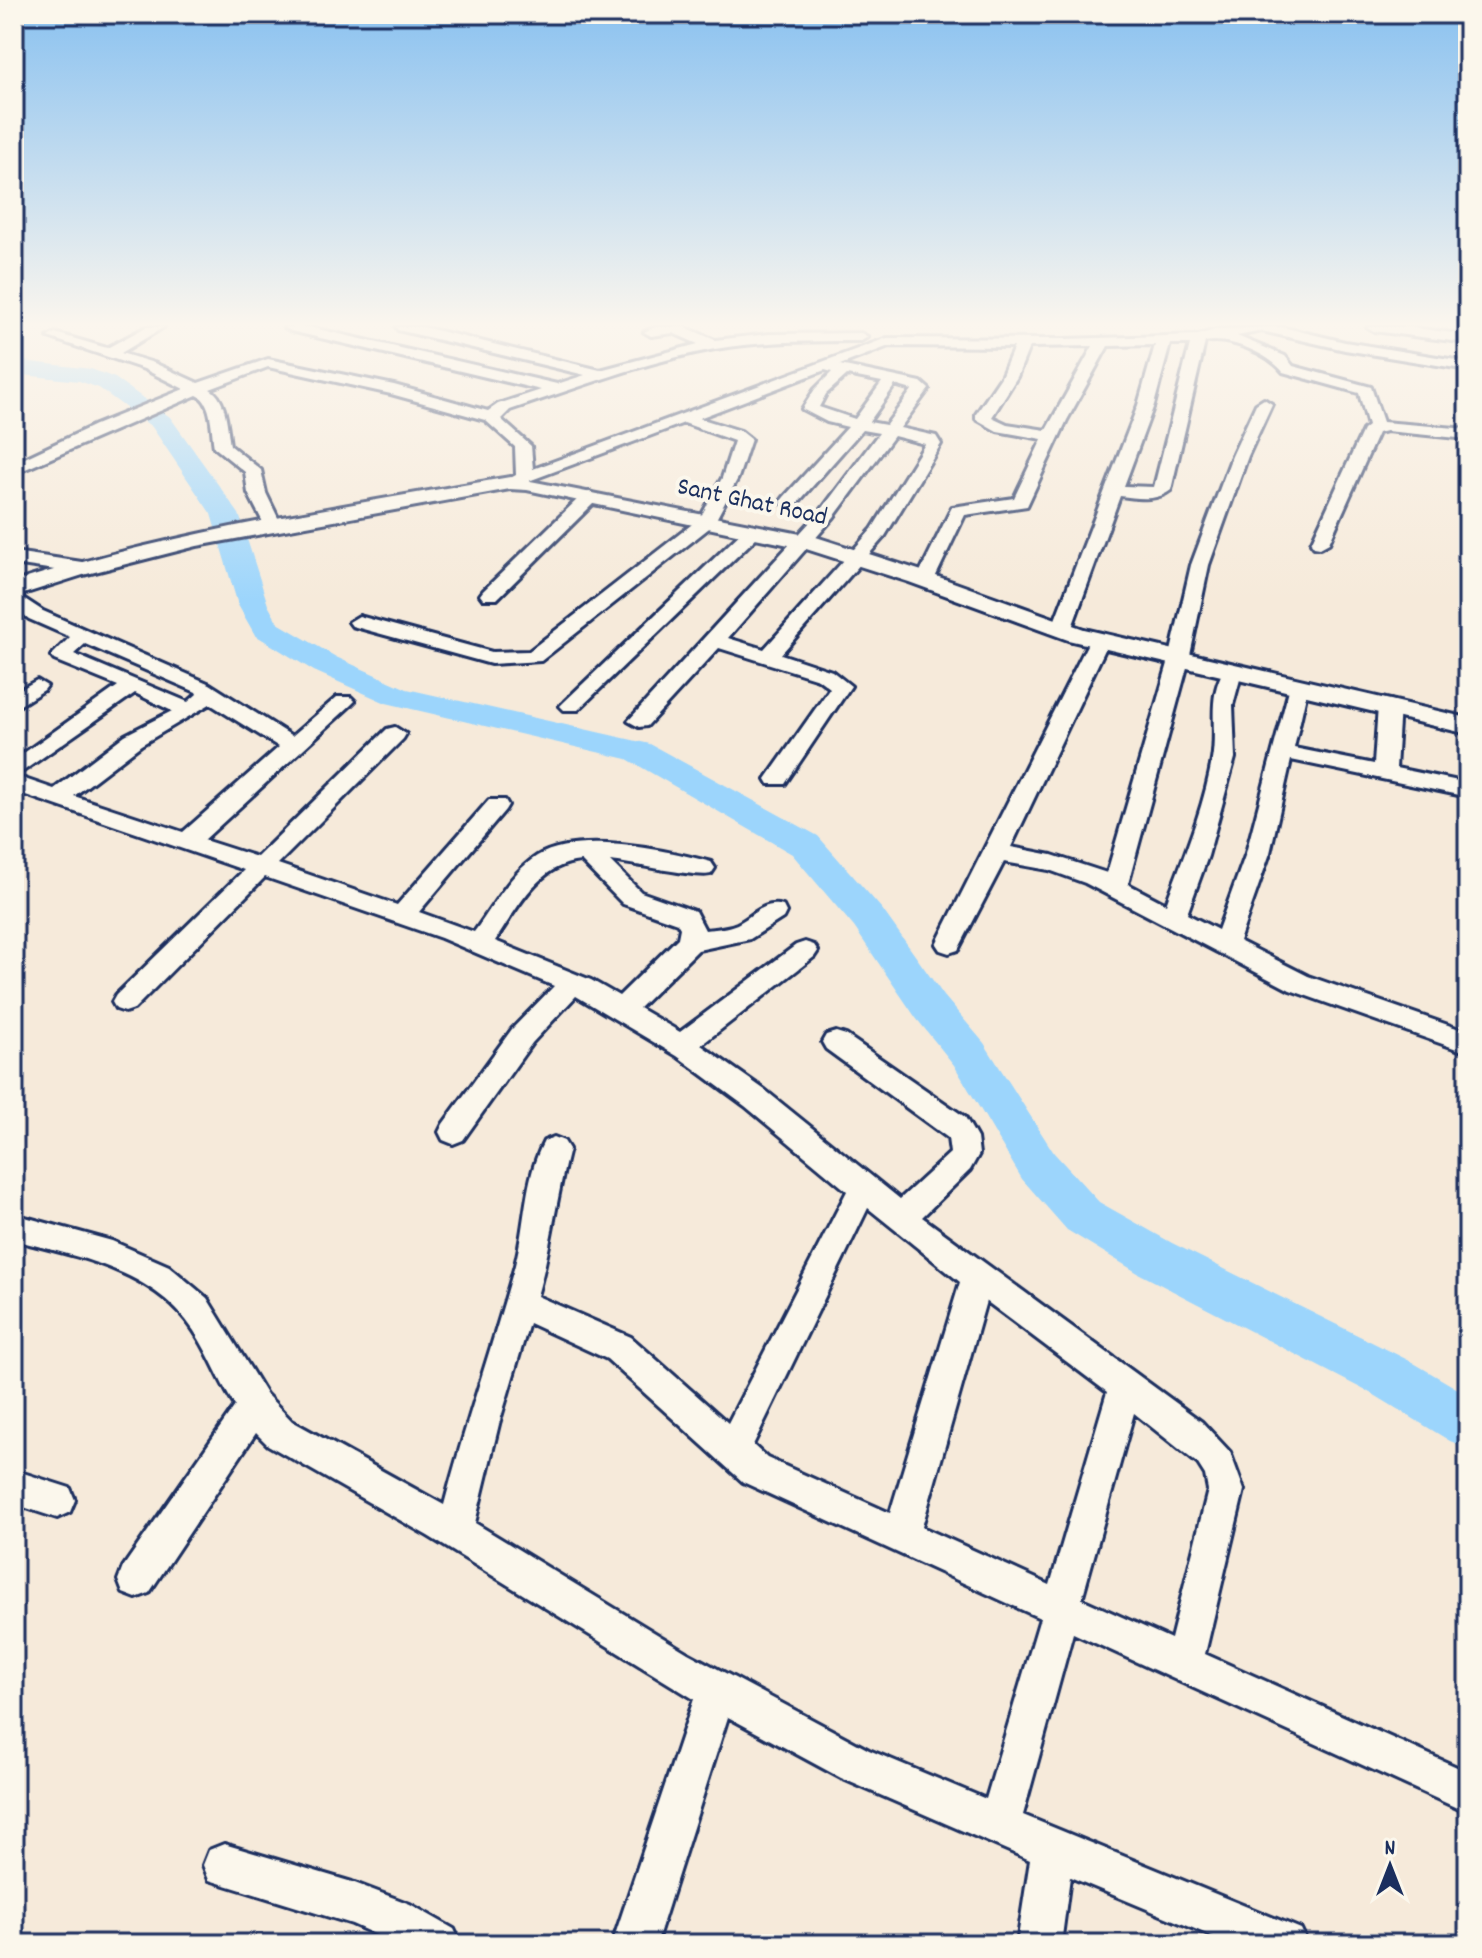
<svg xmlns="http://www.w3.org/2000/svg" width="1482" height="1958" font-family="Dekko,sans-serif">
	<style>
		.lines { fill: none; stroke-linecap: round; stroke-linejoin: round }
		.river { fill: #9cd5fc; fill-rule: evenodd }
		.minor-casing { stroke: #1b2f5e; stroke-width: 6 }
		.tertiary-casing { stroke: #1b2f5e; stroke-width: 6 }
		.minor { fill: #fbf7ec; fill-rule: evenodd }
		.tertiary { fill: #fbf7ec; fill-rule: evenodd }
		.labels { text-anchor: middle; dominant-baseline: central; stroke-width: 8; stroke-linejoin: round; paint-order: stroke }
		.far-street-label { font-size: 26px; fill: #1b2f5e; stroke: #fbf7ec }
	</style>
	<rect width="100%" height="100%" fill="#f6eada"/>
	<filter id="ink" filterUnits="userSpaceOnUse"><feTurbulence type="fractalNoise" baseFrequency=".0125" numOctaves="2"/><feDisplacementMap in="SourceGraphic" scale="16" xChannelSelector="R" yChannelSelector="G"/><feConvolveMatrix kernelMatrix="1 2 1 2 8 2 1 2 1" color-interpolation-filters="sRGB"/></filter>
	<g filter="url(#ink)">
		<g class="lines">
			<polygon class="river" points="14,360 91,369 115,378 170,417 239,514 268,605 278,623 336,657 407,689 650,744 818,836 882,909 944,996 984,1043 1054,1153 1099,1202 1172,1243 1412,1362 1468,1395 1468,1448 1450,1441 1376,1396 1138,1273 1067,1230 1022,1179 954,1065 916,1018 854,927 792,854 627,759 386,703 314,671 255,635 238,605 211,514 152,427 99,388 79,381 14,374"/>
			<defs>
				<g id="minor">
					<path d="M146 327H164L121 353 154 363 198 383 268 359 394 385 488 411 498 404 541 390 291 331 284 327H309L557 384 585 375 398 330 396 327H423L600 370 698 344 673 333 651 336 644 332 655 327H685L715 340 769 334 861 333 868 337 861 341C812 341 763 341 715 349 644 362 577 388 510 410L501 419 531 446 533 469 887 338 1063 339 1198 335 1218 329 1282 327 1345 342 1468 362V370L1345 350 1262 331 1237 336 1285 356 1293 366 1371 387 1383 422 1468 429V439L1386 431 1378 433 1329 543 1320 548 1314 547 1311 543 1363 430 1368 426 1359 393 1283 372C1268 353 1228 337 1205 342L1171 490C1156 502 1138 498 1120 496L1071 630 1061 636 1051 630 1138 405 1155 345 1108 346 1067 420 1027 506 965 515 934 580 925 586 916 580 952 507 1014 498 1042 439 997 431 976 419V414L1001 377 1014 347 889 346 840 365 921 382 929 389 900 428 936 436 941 444 885 536 781 654 832 671 851 686 785 784H769L766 779 830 688 818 679 719 648 647 726 639 727 628 721 822 509 879 433 862 430 796 505H784L781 501 784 497 848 427 827 422 802 409 815 389 832 372 825 370 699 418 741 431 751 439 738 478 713 525 541 661 491 664 352 626 349 622 359 616 492 652 529 651 700 518 722 478 734 441 684 423 510 488 501 483 516 475 515 447 485 420 391 394 268 367 210 389C227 399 227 427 230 445L261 470 266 493 281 524 278 528H266L248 493 245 472 214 447C211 431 213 402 197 395L14 474V463L95 425 184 389 144 369 48 337 55 333 107 348ZM1170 344H1190L1154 487 1124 486 1154 405ZM1093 346 1046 430 1007 424 992 417 1017 377 1029 347ZM847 375 882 382 855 419 819 407 826 394ZM895 385 912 390 886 425 869 422ZM894 436 925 444 872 529 764 649 728 638 834 517Z"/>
					<polygon points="1367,327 1408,327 1468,335 1468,343 1374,331"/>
					<path d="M1264 399 1272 404 1248 456 1209 565 1189 660 1128 884 1166 904C1183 858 1204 808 1212 760 1218 728 1206 698 1225 668H1239L1242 672 1233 705 1235 758 1208 856 1187 914 1218 930 1246 853 1291 682 1298 680 1308 686 1294 748 1374 764 1378 706 1389 700 1396 702 1400 706 1396 768 1468 783V797L1291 760 1270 853 1239 941 1308 976 1468 1032V1053L1290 990 1085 883 1049 870 1004 862 958 950 949 953 940 950 936 944 1089 641 1099 635 1109 641 1011 847 1052 855 1107 873 1169 660 1191 565 1232 456 1256 404Z"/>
					<polygon points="590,492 599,497 596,501 497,599 483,599 480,595 483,591 584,493"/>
					<polygon points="753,526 762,531 759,535 578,710 564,710 560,706 564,702 747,527"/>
					<polygon points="14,552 82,562 91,568 82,574 14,564"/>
					<path d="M14 592 43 611 210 684 292 736 337 697H351L355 701 351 705 204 840 257 857 387 729 395 727 406 734 403 739 278 864 397 905 489 800H505L508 805 505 810 419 912 474 932C492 908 510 873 537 856 578 831 667 850 711 862L715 868 711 874C698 878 632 863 610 861L641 892 695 911 705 930C715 929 728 928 737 924 753 916 764 900 783 906L786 912 783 918 750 939 698 950 639 1008 680 1032 796 945 805 942 814 945 818 951 814 957 701 1045 765 1090 900 1199 950 1153 948 1138 826 1049 822 1042 826 1035 836 1032 846 1035 965 1117 977 1138 979 1154 970 1170 922 1217 1202 1422 1230 1452 1244 1490 1205 1654 1468 1772V1813L1073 1633 1023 1815 1301 1929 1308 1944H1231L1070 1877 1061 1944H1017L1030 1860 841 1778 728 1717 656 1944H612L694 1699 428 1536 268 1445 256 1433 149 1593 136 1598 123 1593 118 1580 123 1567 235 1406C217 1378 207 1346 186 1320 144 1268 74 1256 14 1240V1214L112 1241 169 1266 207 1298 266 1394 292 1421 444 1505C465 1424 493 1345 515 1265 526 1224 524 1179 544 1141L554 1137 564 1141 569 1149C556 1198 551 1248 537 1296L631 1337 728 1423 847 1191 745 1106 677 1056 576 996 532 1043 463 1140 453 1144 443 1140 439 1132 443 1124 512 1029 554 986 441 938 265 877 134 1009 125 1012 116 1009 112 1002 116 995 244 870 14 791V760L118 686 54 660 51 656 70 637 29 619 14 607ZM85 644 196 692 197 694 188 702 74 654ZM135 693 172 711 125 735 54 789 16 776ZM210 704 279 747 183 832 74 796 141 745ZM581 861 623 904 677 923 680 928 678 938 619 996 591 980 495 941C517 909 538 864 581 861ZM868 1208 960 1282 890 1513 767 1458 753 1445ZM986 1301 1107 1392 1050 1585 922 1527ZM529 1323 607 1359 743 1482 1040 1618 986 1799 869 1750 688 1653 475 1523 499 1424ZM1134 1413 1198 1464 1205 1475 1208 1490 1171 1639 1082 1599Z"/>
					<polygon points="37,680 47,686 44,690 14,709 14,693"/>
					<polygon points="14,1470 70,1488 75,1500 70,1512 57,1518 14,1504"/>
					<polygon points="224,1844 352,1882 410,1904 454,1929 461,1944 397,1944 352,1924 209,1880 203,1865 209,1850"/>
				</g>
				<path id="tertiary" d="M510 477 816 537 925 572 1084 629 1468 718V734L1068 640 909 582 803 548 527 490 510 489 197 546 83 575 14 597V582C176 531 343 506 510 477Z"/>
			</defs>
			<use href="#minor" class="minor-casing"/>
			<use href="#tertiary" class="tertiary-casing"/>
			<use href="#minor" class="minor"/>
			<use href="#tertiary" class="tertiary"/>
		</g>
	</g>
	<linearGradient id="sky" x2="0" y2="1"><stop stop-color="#89c1f0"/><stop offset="0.54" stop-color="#fbf6ee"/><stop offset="1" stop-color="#fbf6ee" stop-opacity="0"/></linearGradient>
	<rect width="1482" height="601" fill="url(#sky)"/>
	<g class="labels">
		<g class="far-street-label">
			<text transform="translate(752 503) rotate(12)">Sant Ghat Road</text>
		</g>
	</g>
	<rect width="1482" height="1958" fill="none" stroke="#fbf7ec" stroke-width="48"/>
	<rect x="24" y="24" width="1434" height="1910" fill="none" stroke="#1b2f5e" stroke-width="3" filter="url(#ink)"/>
	<g transform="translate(1390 1866)" stroke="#fbf7ec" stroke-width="6" paint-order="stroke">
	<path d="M0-6L14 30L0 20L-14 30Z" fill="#1b2f5e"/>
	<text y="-12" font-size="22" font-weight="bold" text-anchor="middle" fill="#1b2f5e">N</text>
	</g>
</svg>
